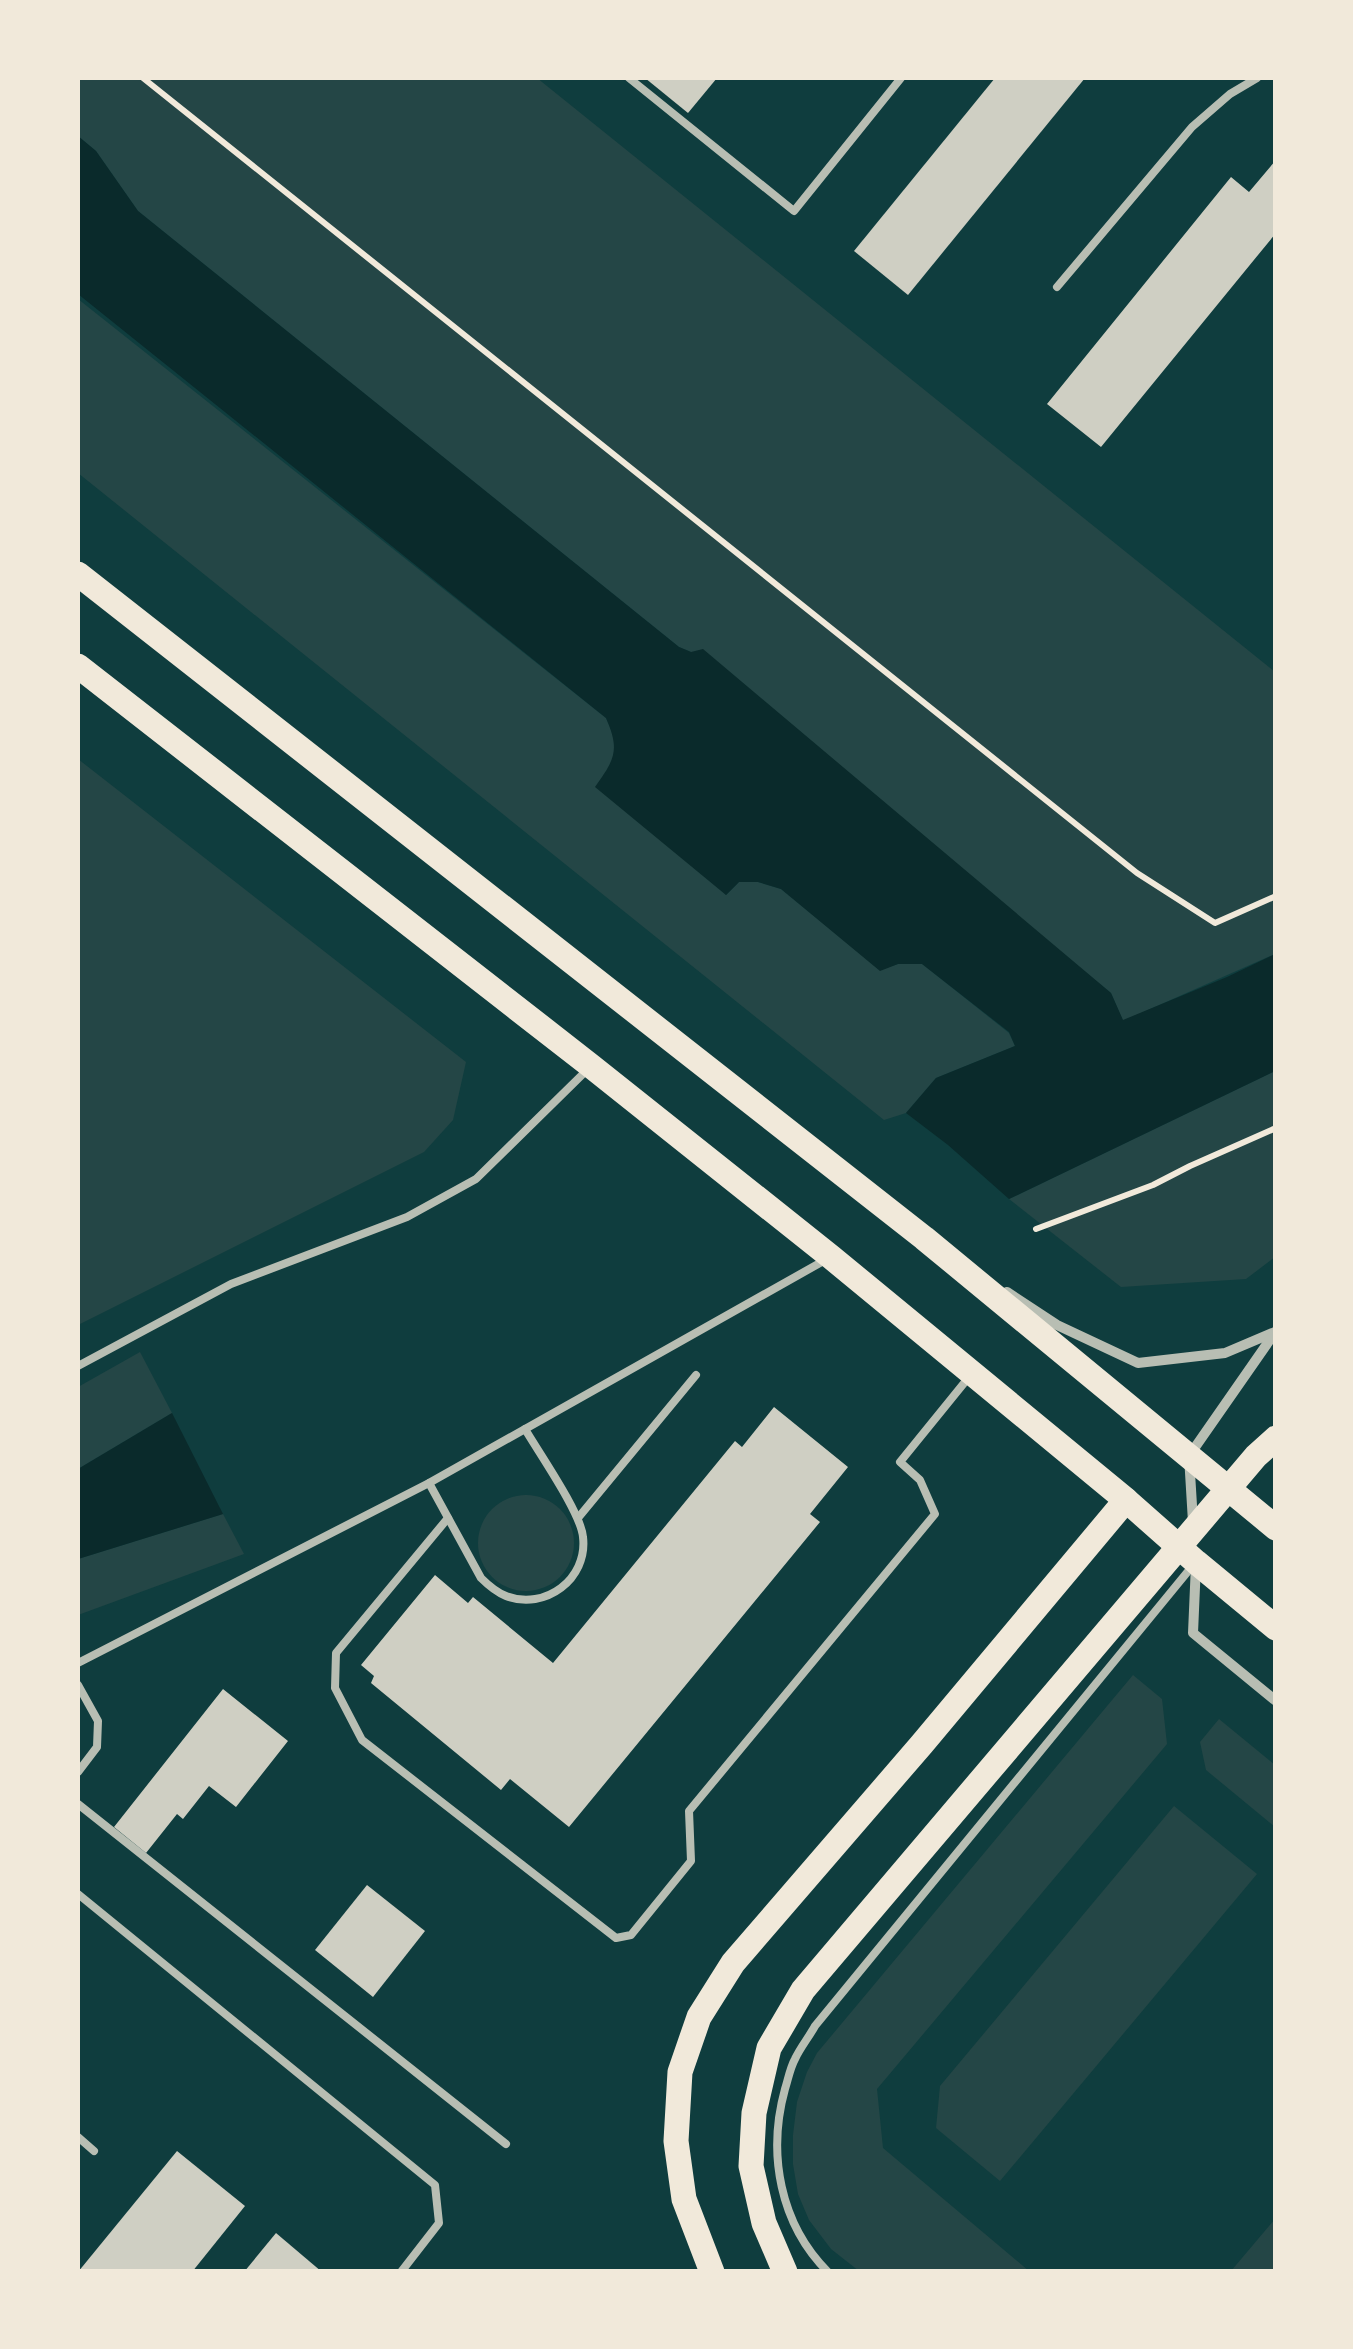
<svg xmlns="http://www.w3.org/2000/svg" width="1353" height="2349" font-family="Montserrat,sans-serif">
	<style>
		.green { fill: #244646 }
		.water { fill: #0a2a2b }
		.building { fill: #cfcfc3 }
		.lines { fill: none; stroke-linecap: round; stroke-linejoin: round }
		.path { stroke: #f1e9da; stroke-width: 6 }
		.service { stroke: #b8beb3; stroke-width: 8 }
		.minor { stroke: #b8beb3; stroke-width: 10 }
		.primary { stroke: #f1e9da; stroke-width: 25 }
	</style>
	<rect width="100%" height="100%" fill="#0f3d3e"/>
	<g class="green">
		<polygon points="78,78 537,78 1275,672 1275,954 1123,1021 1111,993 691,652 679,647 138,211 96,151 78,136"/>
		<polygon points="78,299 606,718 615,739 614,761 726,895 739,882 758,882 781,889 880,970 898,964 921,963 1009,1033 1015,1046 936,1078 906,1113 884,1120 78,473"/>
		<polygon points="78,759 466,1062 453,1120 424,1152 78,1325"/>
		<polygon points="1275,1071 1275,1257 1246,1279 1121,1287 1009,1199"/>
		<polygon points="140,1352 172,1413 78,1469 78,1387"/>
		<circle cx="526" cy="1543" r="48"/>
		<polygon points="223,1514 244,1554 78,1615 78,1559"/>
		<polygon points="1133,1675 1162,1699 1167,1744 877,2089 883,2148 1029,2271 859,2271 831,2249 809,2220 798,2194 793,2164 793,2135 797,2102 807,2072 817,2053"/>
		<polygon points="1219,1719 1275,1765 1275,1827 1206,1770 1200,1742"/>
		<polygon points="1174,1806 1257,1874 1000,2181 936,2128 940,2086"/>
		<polygon points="1275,2219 1275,2271 1231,2271"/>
	</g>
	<g class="water">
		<path d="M78 136 96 151 138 211 679 647 691 652 703 649 1111 993 1123 1020 1227 977 1275 954V1071L1009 1199 948 1145 906 1113 936 1078 1015 1046 1009 1032 922 964H898L880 971 781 889 758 882H739L726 895 595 787C615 759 620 750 606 718L78 294Z"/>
		<polygon points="172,1413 223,1514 78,1559 78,1469"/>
	</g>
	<g class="building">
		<polygon points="645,78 717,78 688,113"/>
		<polygon points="995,78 1085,78 908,295 854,251"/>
		<polygon points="1276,160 1276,233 1101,447 1047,404 1231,177 1249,192"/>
		<polygon points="774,1407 848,1467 810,1514 820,1522 569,1827 510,1779 501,1790 371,1683 374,1676 361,1665 435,1575 468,1603 473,1597 553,1663 735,1441 742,1447"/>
		<polygon points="223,1689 288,1741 236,1807 209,1786 183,1819 177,1814 146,1853 114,1827"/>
		<polygon points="367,1885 425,1931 373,1997 315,1950"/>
		<polygon points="177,2151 245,2206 192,2272 78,2272"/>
		<polygon points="276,2233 322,2272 244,2272"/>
	</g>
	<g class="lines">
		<g class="path">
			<polyline points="143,78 1137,873 1215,923 1276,896"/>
			<polyline points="1036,1229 1153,1185 1190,1166 1276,1128"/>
		</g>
		<g class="service">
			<polyline points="629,78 794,211 901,78"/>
			<polyline points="1057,287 1192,127 1230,94 1257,78"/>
			<polyline points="78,1366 231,1284 407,1217 476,1179 586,1071"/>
			<path d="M429 1483 481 1578C489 1586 496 1592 506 1596 545 1611 588 1579 583 1537 581 1513 539 1453 525 1429"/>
			<polyline points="448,1518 336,1653 335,1688 362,1740 616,1938 631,1935 691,1861 689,1811 935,1514 920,1480 900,1462 969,1377"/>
			<polyline points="578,1518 696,1375"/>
			<polyline points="78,1663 429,1483 827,1259"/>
			<polyline points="78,1685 98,1721 97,1747 78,1772"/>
			<polyline points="78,1804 506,2144"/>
			<polyline points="78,1894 435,2185 439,2223 401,2272"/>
			<polyline points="78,2137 94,2151"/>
			<path d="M828 2272C780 2224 767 2154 785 2089 788 2080 790 2068 795 2059 800 2048 809 2037 815 2026L1194 1564"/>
		</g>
		<g class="minor">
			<polyline points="1007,1292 1057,1325 1138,1363 1225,1353 1272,1333"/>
			<polyline points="1193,1522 1189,1456 1276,1331"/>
			<polyline points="1196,1564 1193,1633 1276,1701"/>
		</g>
		<g class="primary">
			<polyline points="78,574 924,1238 1276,1528"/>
			<polyline points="78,666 591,1066 831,1257 1126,1500 1196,1562 1276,1628"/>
			<polyline points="712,2272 684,2199 676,2141 680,2072 699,2017 733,1963 922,1744 1126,1500"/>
			<polyline points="785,2272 764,2223 751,2166 754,2113 769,2048 803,1990 1256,1456 1276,1438"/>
		</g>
	</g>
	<rect width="1353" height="2349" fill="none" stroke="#f1e9da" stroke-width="160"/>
</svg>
